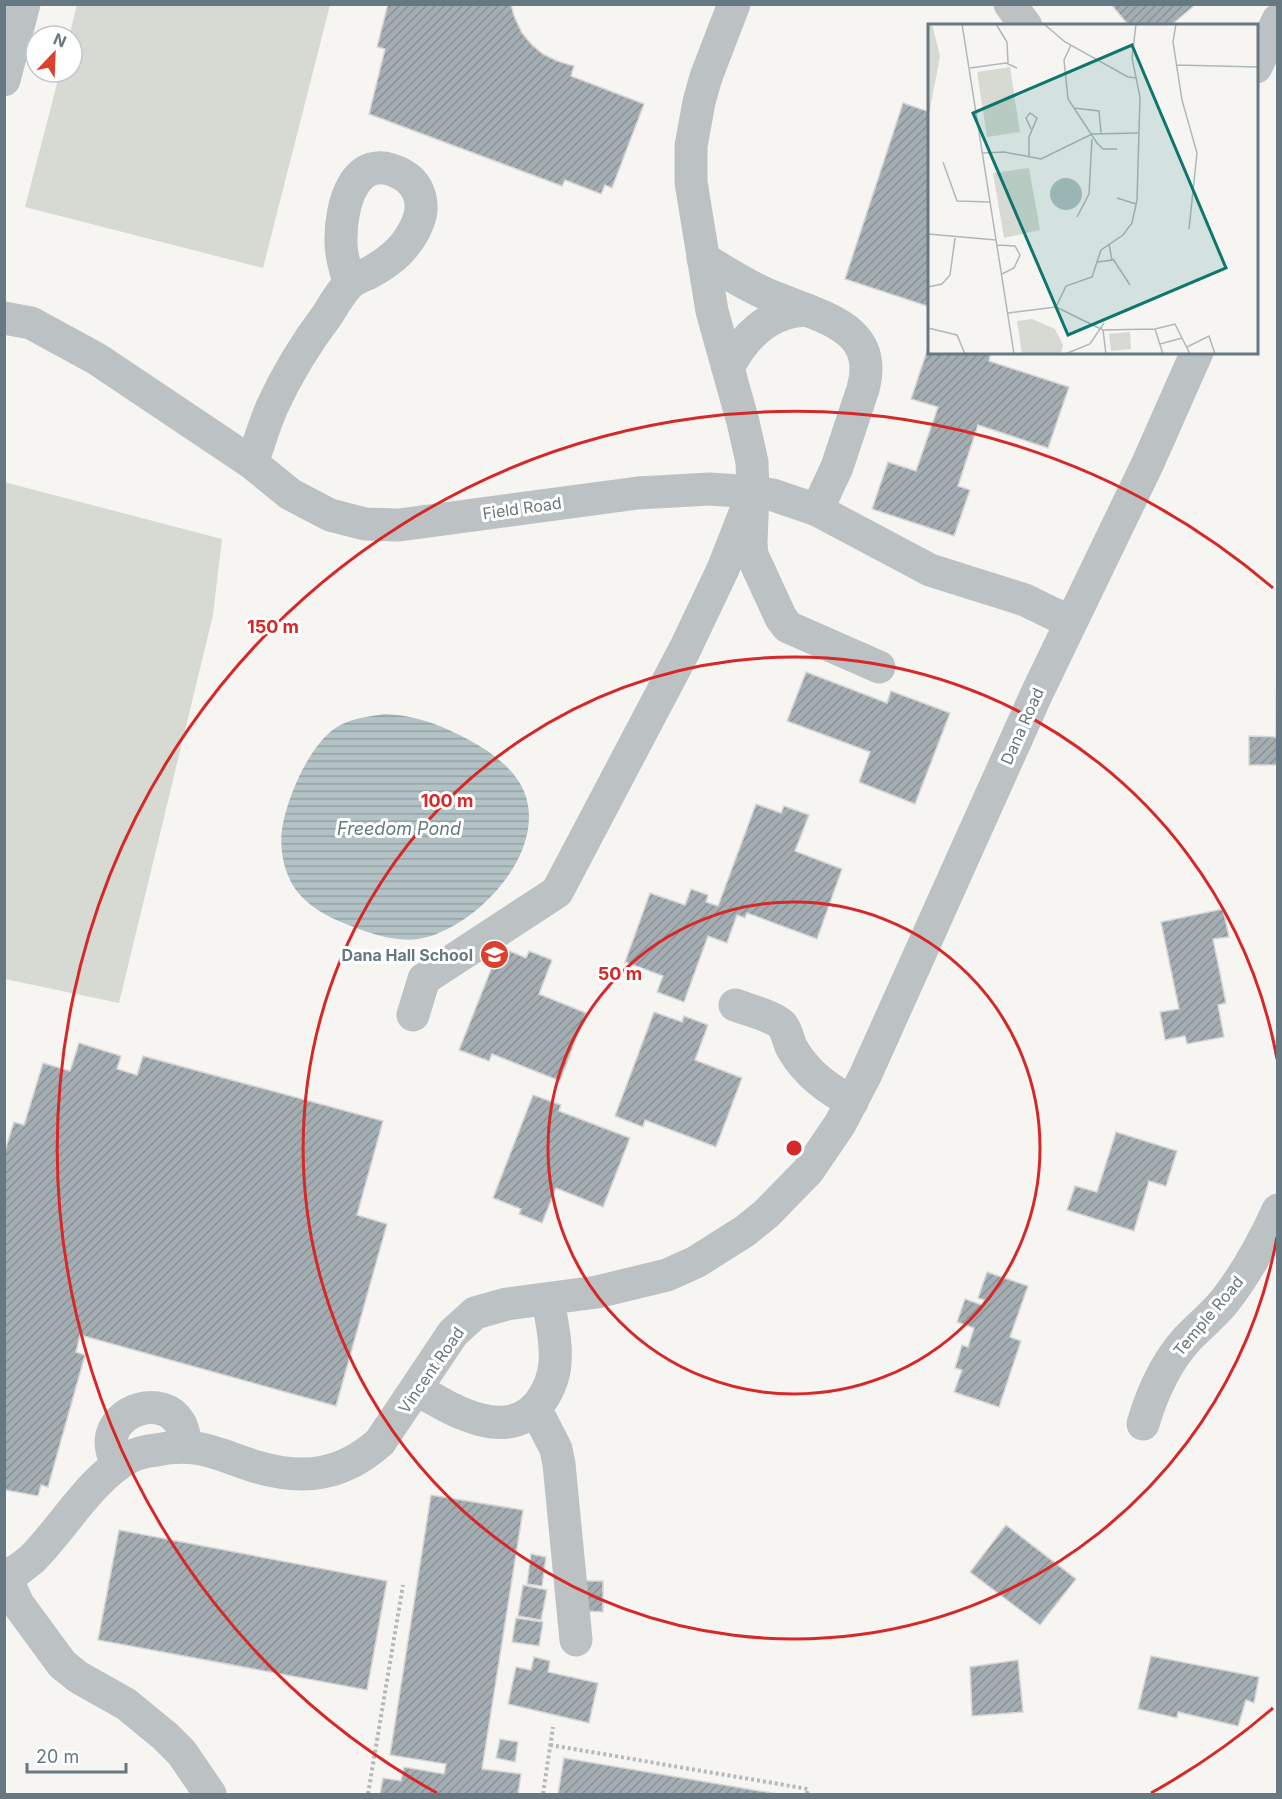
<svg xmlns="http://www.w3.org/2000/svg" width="1282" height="1799" font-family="Inter,sans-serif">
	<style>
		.green { fill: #d6dad2 }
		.water { fill: url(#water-rules) }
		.building { fill: url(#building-hatch); stroke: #d7d7d5; stroke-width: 1.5 }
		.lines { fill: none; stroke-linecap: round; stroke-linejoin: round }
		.path { stroke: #b5b9bb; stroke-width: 4; stroke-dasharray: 3 3; stroke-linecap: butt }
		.minor { stroke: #bcc2c4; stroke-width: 33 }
		.ring { fill: none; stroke: #d62828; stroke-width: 3 }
		.labels { text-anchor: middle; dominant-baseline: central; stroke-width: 6; stroke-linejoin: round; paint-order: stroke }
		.street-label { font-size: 16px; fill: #667982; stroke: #fff }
		.poi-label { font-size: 16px; font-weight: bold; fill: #667982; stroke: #fff; text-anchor: end }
		.water-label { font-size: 18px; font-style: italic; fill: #627b7f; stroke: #fff }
		.inset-road { fill: none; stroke: #afb8bb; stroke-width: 1.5 }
		.view { fill: #0f766e; fill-opacity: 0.15; stroke: #0f766e; stroke-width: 3 }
		.inset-edge { fill: none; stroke: #667982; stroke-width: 3 }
		.centre { fill: #d62828; stroke: #fff; stroke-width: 3 }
		.ring-label { font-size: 18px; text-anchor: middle; font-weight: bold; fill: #d62828; stroke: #fff; stroke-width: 6; stroke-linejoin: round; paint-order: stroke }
	</style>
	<defs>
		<pattern id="water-rules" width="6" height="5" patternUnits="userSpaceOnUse" patternTransform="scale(1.5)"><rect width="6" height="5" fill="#b3c2c4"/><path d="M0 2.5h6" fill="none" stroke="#95a2a5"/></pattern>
		<pattern id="building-hatch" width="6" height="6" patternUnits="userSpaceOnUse" patternTransform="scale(1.5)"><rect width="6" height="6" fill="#a4aeb2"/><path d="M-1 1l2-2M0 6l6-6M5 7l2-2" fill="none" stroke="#899296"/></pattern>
	</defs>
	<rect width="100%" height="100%" fill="#f6f5f2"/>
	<g class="green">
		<polygon points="77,5 330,5 263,268 25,207 60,72 72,72 72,36 69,36"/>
		<polygon points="4,482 222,539 213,615 119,1003 5,979"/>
	</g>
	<path class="water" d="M385 714C419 716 441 725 471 741 491 752 513 768 523 789 551 850 475 930 418 939 397 942 371 934 351 926 333 919 315 911 301 896 285 879 279 852 282 829 287 798 308 748 334 729 349 718 367 717 385 714Z"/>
	<g class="building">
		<polygon points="388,4 511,4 514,16 522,33 532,45 543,54 557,61 574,66 571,76 644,104 612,188 605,185 601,194 565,180 562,186 369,114 385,49 377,47"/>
		<polygon points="1111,4 1196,4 1170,26 1129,26"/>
		<polygon points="903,103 930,112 930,307 845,279"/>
		<polygon points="928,348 930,352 991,352 989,361 1069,387 1048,448 978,425 958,486 970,490 954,536 872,509 888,462 916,471 938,407 911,399"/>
		<polygon points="1277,643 1278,765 1249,765 1249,736 1276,737"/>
		<polygon points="806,672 887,703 891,691 950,713 915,804 859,782 870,752 787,721"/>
		<polygon points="756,804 781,813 784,806 809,815 795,851 842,869 817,939 747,913 745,918 737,915 727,943 708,936 684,1002 657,992 663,976 625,962 650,893 685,905 691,889 708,895 706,902 718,906"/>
		<polygon points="1223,909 1229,937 1213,939 1226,1003 1218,1005 1224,1037 1187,1044 1185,1036 1165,1040 1160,1012 1179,1009 1161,922"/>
		<polygon points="500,947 526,958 529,951 552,960 539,994 586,1013 560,1081 492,1054 489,1061 459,1050"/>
		<polygon points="654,1012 682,1022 684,1016 708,1025 695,1060 742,1078 716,1147 645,1120 643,1127 615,1116"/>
		<polygon points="79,1043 121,1056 117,1069 137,1075 143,1056 383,1121 357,1215 387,1224 336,1406 80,1335 76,1352 85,1355 48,1487 41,1485 38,1496 6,1490 4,1494 4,1154 14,1122 24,1125 43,1063 70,1071"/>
		<polygon points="533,1095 561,1105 559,1111 630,1138 603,1207 556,1188 542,1223 519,1214 521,1209 493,1198"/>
		<polygon points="1116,1132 1177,1151 1166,1186 1149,1181 1134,1231 1067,1210 1075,1186 1097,1192"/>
		<polygon points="987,1272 1028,1286 1010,1337 1021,1341 999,1407 954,1392 962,1370 955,1368 962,1345 968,1347 974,1328 957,1322 965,1299 982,1305 984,1300 978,1298"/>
		<polygon points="431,1495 523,1510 482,1769 521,1774 518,1794 380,1794 383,1778 401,1781 404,1767 444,1774 446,1764 390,1755"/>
		<polygon points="1006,1525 1076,1579 1040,1625 970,1572"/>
		<polygon points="119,1530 387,1581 367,1690 98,1640"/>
		<polygon points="531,1554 546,1557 542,1586 527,1584"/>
		<polygon points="584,1581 603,1581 603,1612 584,1611"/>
		<polygon points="523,1585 547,1590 541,1620 518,1616"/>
		<polygon points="516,1618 543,1622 539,1646 512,1642"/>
		<polygon points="1151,1656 1259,1677 1254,1703 1246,1700 1238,1726 1178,1712 1177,1718 1138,1709"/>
		<polygon points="534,1657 550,1661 548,1672 598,1683 589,1723 508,1704 516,1667 531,1670"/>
		<polygon points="1018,1660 1023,1712 972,1716 970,1667"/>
		<polygon points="500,1739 518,1742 515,1762 496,1758"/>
		<polygon points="564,1758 778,1794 558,1794"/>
	</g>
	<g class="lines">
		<g class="path">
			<polyline points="550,1745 808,1789 807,1794"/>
			<polyline points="368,1794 403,1585"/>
			<polyline points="543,1794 553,1727"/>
		</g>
		<g class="minor">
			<polyline points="734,4 706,77 699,102 691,146 691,182 712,311 743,422 752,462 753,492 751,543 752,555 781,618 788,627 879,667"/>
			<polyline points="1010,4 1026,26"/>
			<polyline points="1256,67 1278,20"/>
			<polyline points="4,80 24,4"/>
			<path d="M703 258C726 273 750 288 776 298 820 317 880 326 863 389L837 467 817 510"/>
			<polyline points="4,318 31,323 97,359 252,463 290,494 330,515 365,524 399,525 638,493 710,489 753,492 773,495 817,510 930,570 1025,600 1070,622"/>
			<path d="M728 368C744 336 770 311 807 310"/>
			<path d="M252 463C259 444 264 425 272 407 287 374 306 343 328 314 334 304 341 292 349 284 354 279 362 276 369 273 391 261 408 247 418 222 425 205 420 185 403 175 354 147 340 207 341 243 341 257 346 270 349 283"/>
			<path d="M735 1005C748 1010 773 1016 782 1025 788 1032 788 1043 793 1050 807 1074 828 1089 852 1102"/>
			<polyline points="413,1015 424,979 557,892 685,649 723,569 745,513"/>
			<path d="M416 1389C449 1408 505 1444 538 1405 548 1392 554 1379 555 1363 557 1342 551 1320 548 1299"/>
			<polyline points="535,1408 556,1449 559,1464 576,1640"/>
			<path d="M1143 1424C1152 1393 1166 1362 1188 1338 1200 1326 1213 1315 1224 1302 1246 1274 1263 1243 1278 1210"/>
			<path d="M117 1465C114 1458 111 1450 111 1442 112 1409 163 1394 180 1423 184 1430 185 1438 186 1446"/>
			<path d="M4 1576 18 1570 32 1559C63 1528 92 1477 130 1457 138 1453 147 1451 156 1450 198 1441 219 1455 257 1467 305 1481 343 1475 380 1442L453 1333 475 1313 507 1304 597 1292 667 1275 696 1262 745 1231 766 1214 808 1171 840 1124 865 1076 1037 693 1147 465 1197 352"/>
			<polyline points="5,1576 18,1604 62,1664 78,1677 126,1704 165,1736 182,1753 210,1794"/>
		</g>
	</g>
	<g class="ring">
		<circle cx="794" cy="1148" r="246"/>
		<path d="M1277 1237A491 491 0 1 1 1277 1059"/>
		<path d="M1273 1708A737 737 0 0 1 1151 1793M437 1793A737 737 0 1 1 1273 588"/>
	</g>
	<defs>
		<symbol id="school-disc" viewBox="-11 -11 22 22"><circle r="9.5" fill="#da412e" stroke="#fff"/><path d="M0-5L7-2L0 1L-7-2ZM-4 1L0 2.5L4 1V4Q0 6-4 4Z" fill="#fff"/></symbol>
	</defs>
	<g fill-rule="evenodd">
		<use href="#school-disc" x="478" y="938" width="33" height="33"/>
	</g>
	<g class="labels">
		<g class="street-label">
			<text transform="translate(522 508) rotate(-8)">Field Road</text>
			<text transform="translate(1022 726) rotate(-66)">Dana Road</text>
			<text transform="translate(1208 1316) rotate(-50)">Temple Road</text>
			<text transform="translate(431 1370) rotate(-55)">Vincent Road</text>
		</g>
		<g class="poi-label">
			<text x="473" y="955">Dana Hall School</text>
		</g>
		<g class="water-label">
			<text x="399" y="828">Freedom Pond</text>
		</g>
	</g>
	<g transform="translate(928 24)">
		<rect width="330" height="330" fill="#f6f5f2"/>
		<path d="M0 0H4L12 32 0 96ZM82 43 92 108 59 113 49 48ZM101 144 112 206 76 214 65 149ZM104 295 127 305 135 321 133 330H94L89 297ZM202 308 203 325 183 327 181 310Z" fill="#d6dad2"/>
		<path d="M122 170a16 16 0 1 1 32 0a16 16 0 1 1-32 0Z" fill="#b3c2c4"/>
		<path class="inset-road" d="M34 0 86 330M68 0 79 18 80 39M116 0 137 18 200 53 209 54M248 0 245 18 254 76 269 129 261 205M143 21 136 36 140 75 169 119 175 125H189M249 41 330 43M42 44 78 39 89 44M146 84 171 87 173 109M55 129 76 128 113 135 164 110 210 109M101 133V113L109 94 102 89 98 94 103 105M15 138 29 177 62 178M189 174 208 180M149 193 161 170 164 115M0 210 68 216M69 221 87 222 92 231 86 244 74 250M185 235 202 261M169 238 184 236 181 220M0 263 14 260 22 251 27 214M128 283 175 306M80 289 128 283 138 262 164 253 173 226 195 211 204 199 209 176 212 73 204 34 208 0M0 304 29 311 37 330M227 305 235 330M232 320 254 314M259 323 281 312 287 330M137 330 162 320 176 299M178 330 175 306 227 305 247 300 262 330"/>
		<path class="view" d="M204 21 298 244 140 311 45 89Z"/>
		<rect width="330" height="330" class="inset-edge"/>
	</g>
	<circle cx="794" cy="1148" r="9" class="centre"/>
	<g class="ring-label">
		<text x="273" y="633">150 m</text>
		<text x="447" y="807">100 m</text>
		<text x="620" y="980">50 m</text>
	</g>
	<rect width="1282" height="1799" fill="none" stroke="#667982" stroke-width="12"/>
	<g transform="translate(54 54) rotate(23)"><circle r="28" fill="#ffffff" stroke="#c2c9cd" stroke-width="1.5"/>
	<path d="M0-4.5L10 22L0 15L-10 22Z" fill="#da412e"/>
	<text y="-9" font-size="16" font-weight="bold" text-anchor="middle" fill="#667982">N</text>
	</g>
	<path d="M27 1763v9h99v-9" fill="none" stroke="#667982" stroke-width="3"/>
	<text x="36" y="1763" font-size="18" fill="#667982" stroke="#ffffff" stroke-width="4.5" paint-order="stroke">20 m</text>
</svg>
